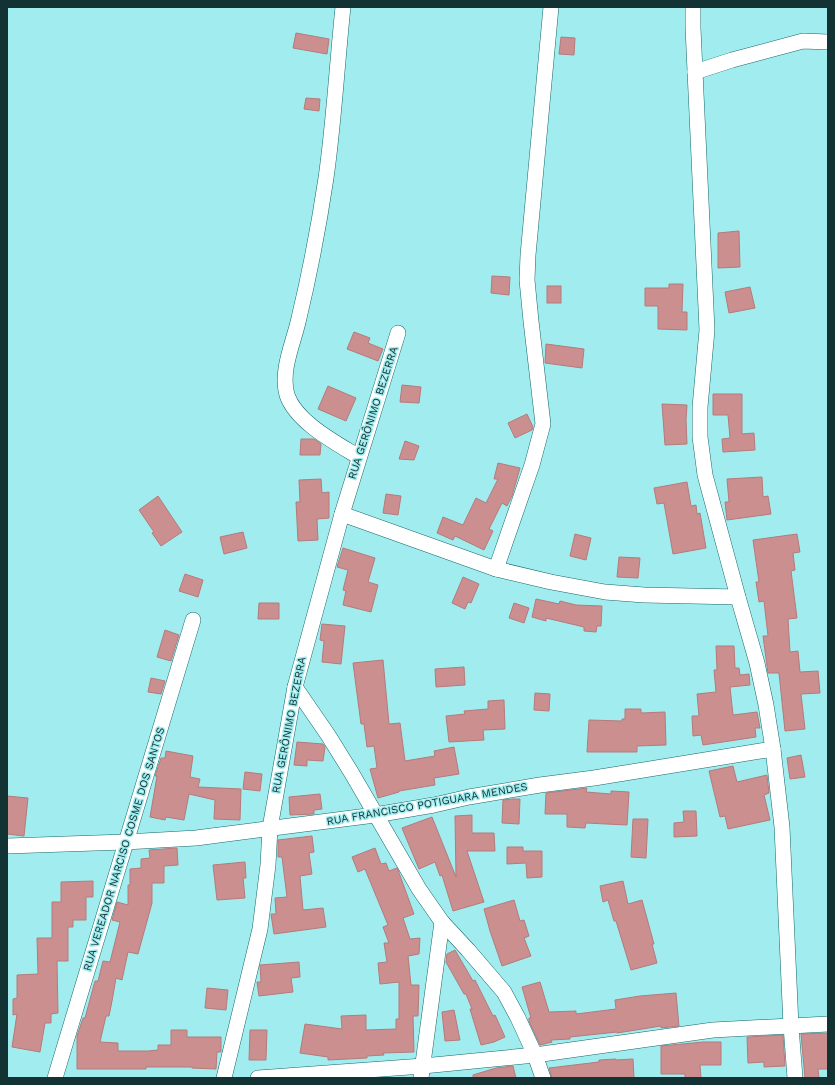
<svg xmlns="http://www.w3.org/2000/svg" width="835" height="1085" font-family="'Work Sans',sans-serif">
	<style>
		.building { fill: #cc8f90; stroke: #b57a7a }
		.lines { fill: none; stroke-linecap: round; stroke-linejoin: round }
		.minor-casing { stroke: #16686b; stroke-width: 16 }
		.minor { stroke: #fff; stroke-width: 15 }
		.labels { text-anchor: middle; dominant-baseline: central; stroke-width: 3; stroke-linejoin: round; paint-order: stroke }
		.street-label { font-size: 11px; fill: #123233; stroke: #a1ecef }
	</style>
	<rect width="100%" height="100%" fill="#a1ecef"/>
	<g class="building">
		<polygon points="296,33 329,39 327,54 293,48"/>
		<polygon points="561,37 575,38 574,55 559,54"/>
		<polygon points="306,98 320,99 319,111 304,109"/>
		<polygon points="739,231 740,267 718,268 718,233"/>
		<polygon points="492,276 510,277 509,295 491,293"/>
		<polygon points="669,284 683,284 682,312 687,312 687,330 658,329 658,306 645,306 645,288 669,288"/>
		<rect x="547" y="286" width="14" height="17"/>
		<polygon points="750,287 755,308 729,313 725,292"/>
		<polygon points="354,332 370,338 368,343 383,349 378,361 347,349"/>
		<polygon points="546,344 584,349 582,368 545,363"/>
		<polygon points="402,385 421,387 419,403 400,402"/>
		<polygon points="328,386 356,398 346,421 318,409"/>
		<polygon points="713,394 742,394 742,434 754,433 755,450 723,452 722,439 730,438 728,415 713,415"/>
		<polygon points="662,404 687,405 686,420 687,444 665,445"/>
		<polygon points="527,414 533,427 532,430 515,438 508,423"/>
		<polygon points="301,439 314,439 321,444 320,455 300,455"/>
		<polygon points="405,441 419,446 414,460 399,459"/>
		<polygon points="498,463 520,468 512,496 507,506 502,503 489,529 493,531 484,550 455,536 453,540 437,533 443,517 463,525 476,498 486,503 498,479 494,479"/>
		<polygon points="762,477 763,497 768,496 771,514 727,520 725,502 729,502 727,479"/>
		<polygon points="321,479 322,493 329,492 329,518 317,519 318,540 298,541 296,502 300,502 299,480"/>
		<polygon points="687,482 691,506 696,505 697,514 700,513 706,548 673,554 664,503 657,504 654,488"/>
		<polygon points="386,494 401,496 398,515 383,513"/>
		<polygon points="158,496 182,532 161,546 152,533 154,532 139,510"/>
		<polygon points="243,532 247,548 224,554 220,537"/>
		<polygon points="575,534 591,538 586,560 570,556"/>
		<polygon points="797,534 800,552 793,553 795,570 791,571 797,618 788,619 790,652 798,651 800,672 818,671 820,693 801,694 805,729 785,731 779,673 768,673 767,666 763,636 768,636 764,601 759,602 756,582 759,582 753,540"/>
		<polygon points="343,548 375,558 368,582 378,585 371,612 343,605 346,591 343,590 348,570 337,567"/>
		<polygon points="619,557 640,558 638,578 617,577"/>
		<polygon points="185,574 203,580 198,597 179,591"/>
		<polygon points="463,577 479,584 471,603 468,602 465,609 452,603"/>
		<polygon points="536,599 559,604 560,601 576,605 602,606 601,626 597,626 596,632 584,631 584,627 546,618 546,621 532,617"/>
		<polygon points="259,603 279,603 279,619 258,619"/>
		<polygon points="514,603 529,608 524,623 509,618"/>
		<polygon points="322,624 345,626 341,664 322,662 324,641 320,640"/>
		<polygon points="165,630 179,635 171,661 157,657"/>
		<polygon points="716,646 734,646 735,668 739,668 740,675 749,674 750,685 730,687 733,715 757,712 760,728 755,728 756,737 703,745 701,735 693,736 692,716 699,716 697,694 716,692 714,670 717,670"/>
		<polygon points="383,660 389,724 400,723 405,761 435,756 434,751 454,747 459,774 434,778 435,785 399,791 399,792 378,798 370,769 377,768 374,746 367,747 364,724 361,724 353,663"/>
		<polygon points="464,667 465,685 436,687 435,669"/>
		<polygon points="151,678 165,681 161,694 148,692"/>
		<polygon points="535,693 550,694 549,711 534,710"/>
		<polygon points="504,700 505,729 483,730 484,740 449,742 446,716 465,714 464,711 488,709 488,701"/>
		<polygon points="625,709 641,709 641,713 665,712 666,745 637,746 637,752 587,752 589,720 622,721 622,719 625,719"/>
		<polygon points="297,742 323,744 325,747 323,761 307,760 307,766 294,765"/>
		<polygon points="166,751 193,756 190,777 200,779 198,787 241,789 240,820 214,819 215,800 189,794 184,820 166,817 165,820 150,817 157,776 155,776 161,758 165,758"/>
		<polygon points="801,755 805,777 790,779 787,758"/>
		<polygon points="733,766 737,782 767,775 769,793 764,795 770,820 728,829 725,816 720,817 709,771"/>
		<polygon points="245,772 262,774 260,791 243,789"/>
		<polygon points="587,788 586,792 611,794 611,791 629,792 627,825 586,823 585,828 567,827 567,814 545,814 546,793"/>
		<polygon points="320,794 322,809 314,810 314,814 290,815 289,797"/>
		<polygon points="7,796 28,798 24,836 7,834"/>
		<polygon points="512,799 520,799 519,824 502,823 503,800"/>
		<polygon points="683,811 696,811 697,836 674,837 674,823 684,822"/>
		<polygon points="472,815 472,833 494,833 495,851 467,851 484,902 453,911 442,875 440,876 435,862 419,869 402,828 432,817 456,877 455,816"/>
		<polygon points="633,819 648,819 646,858 631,857"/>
		<polygon points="312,836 314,852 309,853 312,874 300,876 303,910 323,908 326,927 274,934 271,914 276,914 275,898 287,897 282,857 278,857 278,840"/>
		<polygon points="507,847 523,847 523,851 542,851 542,877 527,878 526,863 507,864"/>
		<polygon points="177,848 178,865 164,866 164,883 152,883 152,903 138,954 128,952 122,980 116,978 112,1001 109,1016 106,1016 100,1042 118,1043 118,1051 148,1051 158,1050 158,1045 171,1045 171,1030 187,1030 187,1037 221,1037 221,1052 217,1052 216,1069 192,1068 192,1067 146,1067 146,1069 77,1069 77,1036 83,1018 85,1018 95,981 98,981 103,961 110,962 120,922 112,920 117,902 128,905 128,885 130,885 130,869 141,868 141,859 150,858 149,850"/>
		<polygon points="375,848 381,864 386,863 389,871 397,868 398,870 414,914 403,918 410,939 420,938 419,954 408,956 411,985 419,985 418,1016 413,1016 414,1052 383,1053 384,1055 367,1056 367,1058 328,1060 328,1057 300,1053 305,1024 342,1029 341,1016 366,1015 366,1030 396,1029 396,1019 399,1019 399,982 380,984 378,963 387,962 384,943 389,943 383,927 388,925 365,869 358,872 352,857"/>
		<polygon points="245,862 246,878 243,878 245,898 217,900 213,865"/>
		<polygon points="93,881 93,897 86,897 86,920 73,920 73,927 68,927 68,961 57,961 58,1013 51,1014 51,1023 45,1023 40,1052 12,1047 17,1014 13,1015 13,999 17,998 17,975 38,974 37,938 52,938 52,902 61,902 61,882"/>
		<polygon points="623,881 628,904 642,900 654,944 652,944 657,963 631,970 616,921 614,921 608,900 603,902 600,886"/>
		<polygon points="514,900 520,921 524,920 529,936 524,938 531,956 502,966 490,931 484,909"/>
		<polygon points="455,950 473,981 475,980 493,1016 495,1015 505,1037 494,1042 481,1045 470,1009 472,1009 466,994 464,994 446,962 447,954"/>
		<polygon points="299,962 300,977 291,978 293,992 259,996 257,982 261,982 260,965"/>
		<polygon points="540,982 549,1012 576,1011 576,1014 616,1009 615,1000 640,996 676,993 679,1026 661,1028 661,1026 617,1033 617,1032 570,1037 570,1039 551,1040 552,1042 540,1045 529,1021 529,1018 531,1018 522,987"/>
		<polygon points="207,988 228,990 226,1010 205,1008"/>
		<polygon points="454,1010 460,1040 445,1041 442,1012"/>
		<polygon points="250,1030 267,1030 266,1060 249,1060"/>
		<polygon points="828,1033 828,1069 818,1069 819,1078 805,1078 801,1034"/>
		<polygon points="783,1035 785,1066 764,1067 764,1062 748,1063 747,1037"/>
		<polygon points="703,1042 721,1042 721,1065 700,1065 701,1078 685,1078 685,1074 661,1074 661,1046"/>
		<polygon points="616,1059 616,1060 633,1059 634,1078 552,1078 549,1068 599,1062 599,1060"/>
		<polygon points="513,1066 516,1078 473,1078 473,1075 496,1068"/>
	</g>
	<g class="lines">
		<defs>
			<g id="minor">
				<path d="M343 7C337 64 334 122 326 178 319 225 310 272 299 318 294 342 280 370 287 395 296 422 336 443 359 457"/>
				<polyline points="693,7 693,28 707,330 700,407 700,437 705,475 738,597 757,663 766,705 773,749 782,827 791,1026 795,1078"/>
				<polyline points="695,72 732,60 803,41 828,42"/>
				<polyline points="342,514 496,569 551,582 605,592 644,595 738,597"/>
				<polyline points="496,569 532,465 543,424 531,321 527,280 528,255 551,7"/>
				<polyline points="295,687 328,735 351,772 419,889 442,922 468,950 504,992 518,1018 535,1055 543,1078"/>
				<polyline points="7,846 125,842 196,838 375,815 434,805 469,797 540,785 594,778 773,749"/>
				<polyline points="55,1078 193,620"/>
				<polyline points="224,1078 260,929 268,865 270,828 295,687 342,514 398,333"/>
				<polyline points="258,1078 423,1066 535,1055 713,1030 828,1024"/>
				<polyline points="421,1078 442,922"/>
			</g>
		</defs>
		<use href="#minor" class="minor-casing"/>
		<use href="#minor" class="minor"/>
	</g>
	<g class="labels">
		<g class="street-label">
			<text transform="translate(373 413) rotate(-72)">RUA GERÔNIMO BEZERRA</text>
			<text transform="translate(289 725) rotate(-79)">RUA GERÔNIMO BEZERRA</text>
			<text transform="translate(427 804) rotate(-10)">RUA FRANCISCO POTIGUARA MENDES</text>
			<text transform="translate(124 849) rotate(-73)">RUA VEREADOR NARCISO COSME DOS SANTOS</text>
		</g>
	</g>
	<rect width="835" height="1085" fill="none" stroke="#123233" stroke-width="16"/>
</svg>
